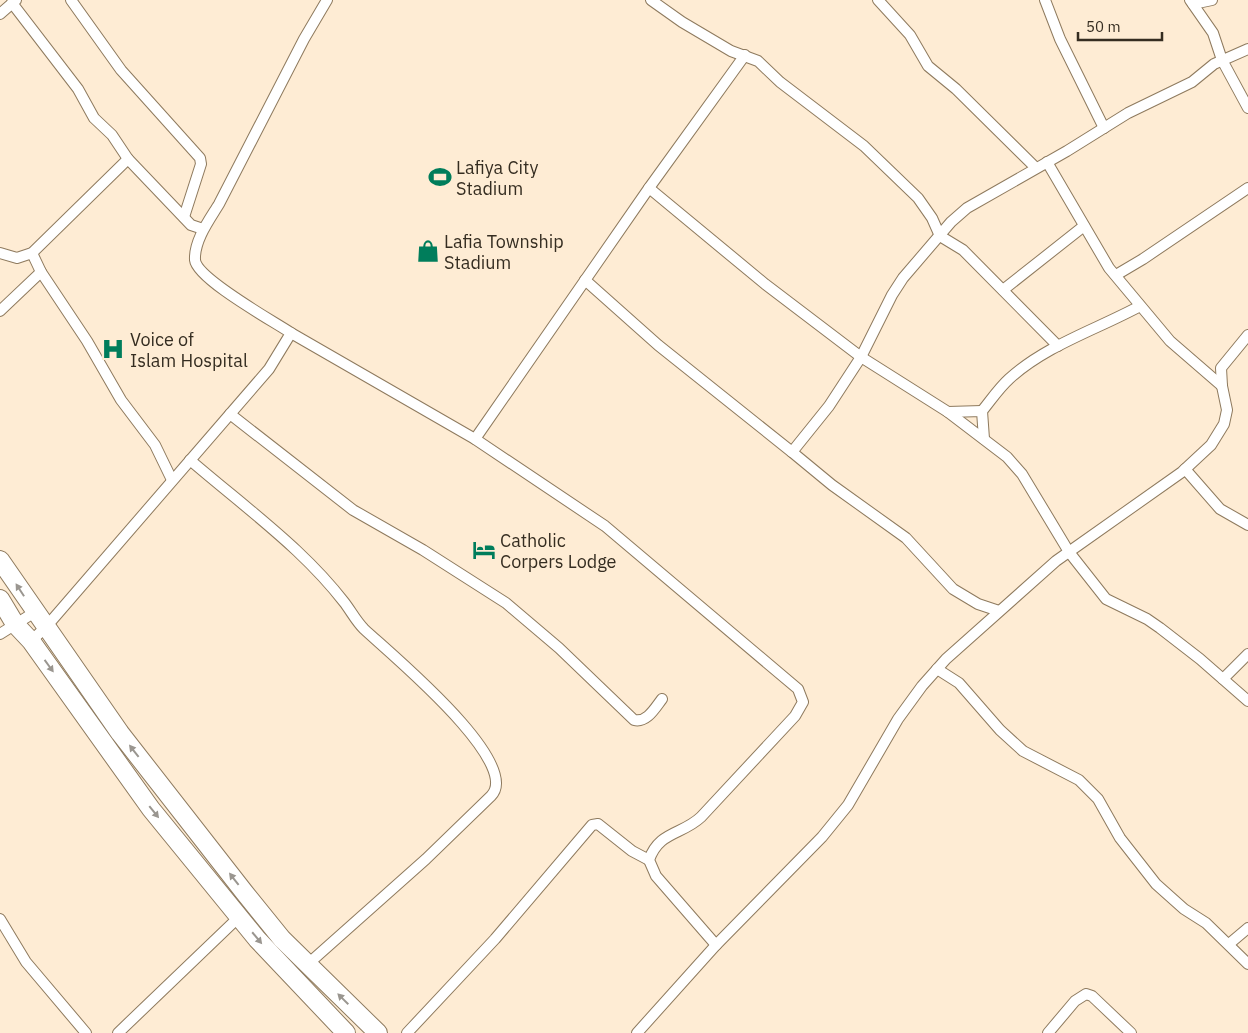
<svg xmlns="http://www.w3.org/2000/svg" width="1248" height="1033" font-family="'IBM Plex Sans',sans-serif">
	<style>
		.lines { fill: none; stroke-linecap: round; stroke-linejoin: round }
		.street-casing { stroke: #8e7a5e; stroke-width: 12 }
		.highway-casing { stroke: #8e7a5e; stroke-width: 20 }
		.street { stroke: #fff; stroke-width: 10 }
		.highway { stroke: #fff; stroke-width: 18 }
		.oneway { fill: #9a9690 }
		.labels { text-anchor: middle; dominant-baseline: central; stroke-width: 5; stroke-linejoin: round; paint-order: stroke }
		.poi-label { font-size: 18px; fill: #352d21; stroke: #feecd4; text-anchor: start }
	</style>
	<rect width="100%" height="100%" fill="#feecd4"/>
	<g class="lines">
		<defs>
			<g id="street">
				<polyline points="71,0 121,70 200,158 201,164 184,217"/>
				<polyline points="651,0 682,22 731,51 758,61 780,82 864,146 918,198 932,218 940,236 963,250 1058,346"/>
				<polyline points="878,0 910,35 928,66 956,89 1036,168"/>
				<polyline points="1045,0 1060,39 1104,128"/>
				<polyline points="1190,0 1213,33 1222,60 1248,108"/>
				<polyline points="12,3 78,89 94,118 112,135 128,159 191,225 203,229"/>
				<polyline points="1193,4 1212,0"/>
				<polyline points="0,14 16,0"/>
				<polyline points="1047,162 1109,268 1170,341 1222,386"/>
				<polyline points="649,188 765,284 861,357 892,295 903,278 951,222 967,208 1067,151 1128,113 1192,82 1214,64 1248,49"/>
				<polyline points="0,253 17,258 32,253 128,159"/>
				<polyline points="32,253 41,272 87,341 121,400 155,445 172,480"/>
				<polyline points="1116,275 1143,259 1248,188"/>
				<polyline points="585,280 658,345 792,452"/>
				<polyline points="1003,290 1084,226"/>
				<polyline points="0,311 41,272"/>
				<path d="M291 333 475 439 605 526 798 689 803 702 795 716 701 817C682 835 659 831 649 860L656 876 716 945"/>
				<path d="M982 411C991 400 999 388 1009 379 1046 345 1098 329 1140 306"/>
				<polyline points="948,412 982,411 984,439"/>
				<path d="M230 414 353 510 423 550 506 603 559 648 634 720C647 723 655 708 662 699"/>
				<polyline points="475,439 649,188 745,55"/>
				<path d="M190 460C226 491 263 519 297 551 314 567 330 584 344 602 351 611 356 621 364 629 387 651 524 763 491 796L426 859 308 964"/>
				<polyline points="1185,469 1220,509 1248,525"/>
				<polyline points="999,611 978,604 953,589 906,538 832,485 792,452 829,406 861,357 948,412 1007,457 1022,474 1069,552 1106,599 1147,619 1160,628 1200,659 1248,701"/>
				<polyline points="0,634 35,612"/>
				<path d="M31 641 46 627 269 369 291 333C273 321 197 279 195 260 194 240 210 219 219 204L304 39 327 0"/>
				<polyline points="937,669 959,683 1000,730 1023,751 1079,780 1098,799 1120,838 1156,884 1184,909 1206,923 1248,964"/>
				<polyline points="1223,679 1248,654"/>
				<polyline points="0,919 26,962 86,1033"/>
				<polyline points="1229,944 1248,928"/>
				<polyline points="118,1033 240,916"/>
				<polyline points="407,1033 495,939 592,825 598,824 632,851 649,860"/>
				<polyline points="637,1033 716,945 822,837 848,805 898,719 922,686 946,659 1056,561 1182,472 1211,445 1224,424 1227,410 1222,386 1221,368 1248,335"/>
				<polyline points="1048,1033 1075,1001 1086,994 1092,996 1131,1033"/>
			</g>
			<g id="highway">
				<polyline points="0,560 120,733 244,892 282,939 378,1033"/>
				<polyline points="0,599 15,624 31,641 151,809 257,939 346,1033"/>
			</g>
		</defs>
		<use href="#street" class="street-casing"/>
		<use href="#highway" class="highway-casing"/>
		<use href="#street" class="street"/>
		<use href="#highway" class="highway"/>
	</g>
	<defs><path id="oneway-solid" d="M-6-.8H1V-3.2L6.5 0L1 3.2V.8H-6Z" transform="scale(1.25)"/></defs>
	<g class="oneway">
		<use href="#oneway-solid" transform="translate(20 590) rotate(-123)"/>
		<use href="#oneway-solid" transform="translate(49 666) rotate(54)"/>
		<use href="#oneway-solid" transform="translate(134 751) rotate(-128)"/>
		<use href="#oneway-solid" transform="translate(154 812) rotate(51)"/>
		<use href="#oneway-solid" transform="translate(234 879) rotate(-128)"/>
		<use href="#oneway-solid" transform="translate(257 938) rotate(50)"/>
		<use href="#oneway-solid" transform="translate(343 999) rotate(-135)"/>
	</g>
	<defs>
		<symbol id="stadium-bare" viewBox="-9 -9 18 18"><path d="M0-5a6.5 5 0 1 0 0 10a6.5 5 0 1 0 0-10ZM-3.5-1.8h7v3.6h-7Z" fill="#007d5b" stroke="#feecd4" stroke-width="2.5" paint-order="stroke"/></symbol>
		<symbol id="shop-bare" viewBox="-9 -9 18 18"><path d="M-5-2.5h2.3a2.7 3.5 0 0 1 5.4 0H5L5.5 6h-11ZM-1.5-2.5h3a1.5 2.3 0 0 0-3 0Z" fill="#007d5b" stroke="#feecd4" stroke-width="2.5" paint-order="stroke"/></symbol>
		<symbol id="hospital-bare" viewBox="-9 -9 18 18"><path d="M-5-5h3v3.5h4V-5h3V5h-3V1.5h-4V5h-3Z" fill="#007d5b" stroke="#feecd4" stroke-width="2.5" paint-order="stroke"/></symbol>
		<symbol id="hotel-bare" viewBox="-9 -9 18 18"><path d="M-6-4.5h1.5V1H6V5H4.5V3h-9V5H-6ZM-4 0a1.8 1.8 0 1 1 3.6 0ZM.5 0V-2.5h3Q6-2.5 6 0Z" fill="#007d5b" stroke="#feecd4" stroke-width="2.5" paint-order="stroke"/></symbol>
	</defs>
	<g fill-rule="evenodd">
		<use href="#stadium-bare" x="424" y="161" width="32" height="32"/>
		<use href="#shop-bare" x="412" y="235" width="32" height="32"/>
		<use href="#hospital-bare" x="97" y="333" width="32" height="32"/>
		<use href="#hotel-bare" x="468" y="534" width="32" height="32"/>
	</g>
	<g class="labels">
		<g class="poi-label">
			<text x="456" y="167">Lafiya City<tspan x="456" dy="21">Stadium</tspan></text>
			<text x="444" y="241">Lafia Township<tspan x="444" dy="21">Stadium</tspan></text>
			<text x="130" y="339">Voice of<tspan x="130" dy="21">Islam Hospital</tspan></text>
			<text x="500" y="540">Catholic<tspan x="500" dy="21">Corpers Lodge</tspan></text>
		</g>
	</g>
	<path d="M1078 32v8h84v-8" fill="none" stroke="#352d21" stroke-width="2.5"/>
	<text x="1086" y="32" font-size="15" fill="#352d21" stroke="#feecd4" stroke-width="4" paint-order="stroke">50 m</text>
</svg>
